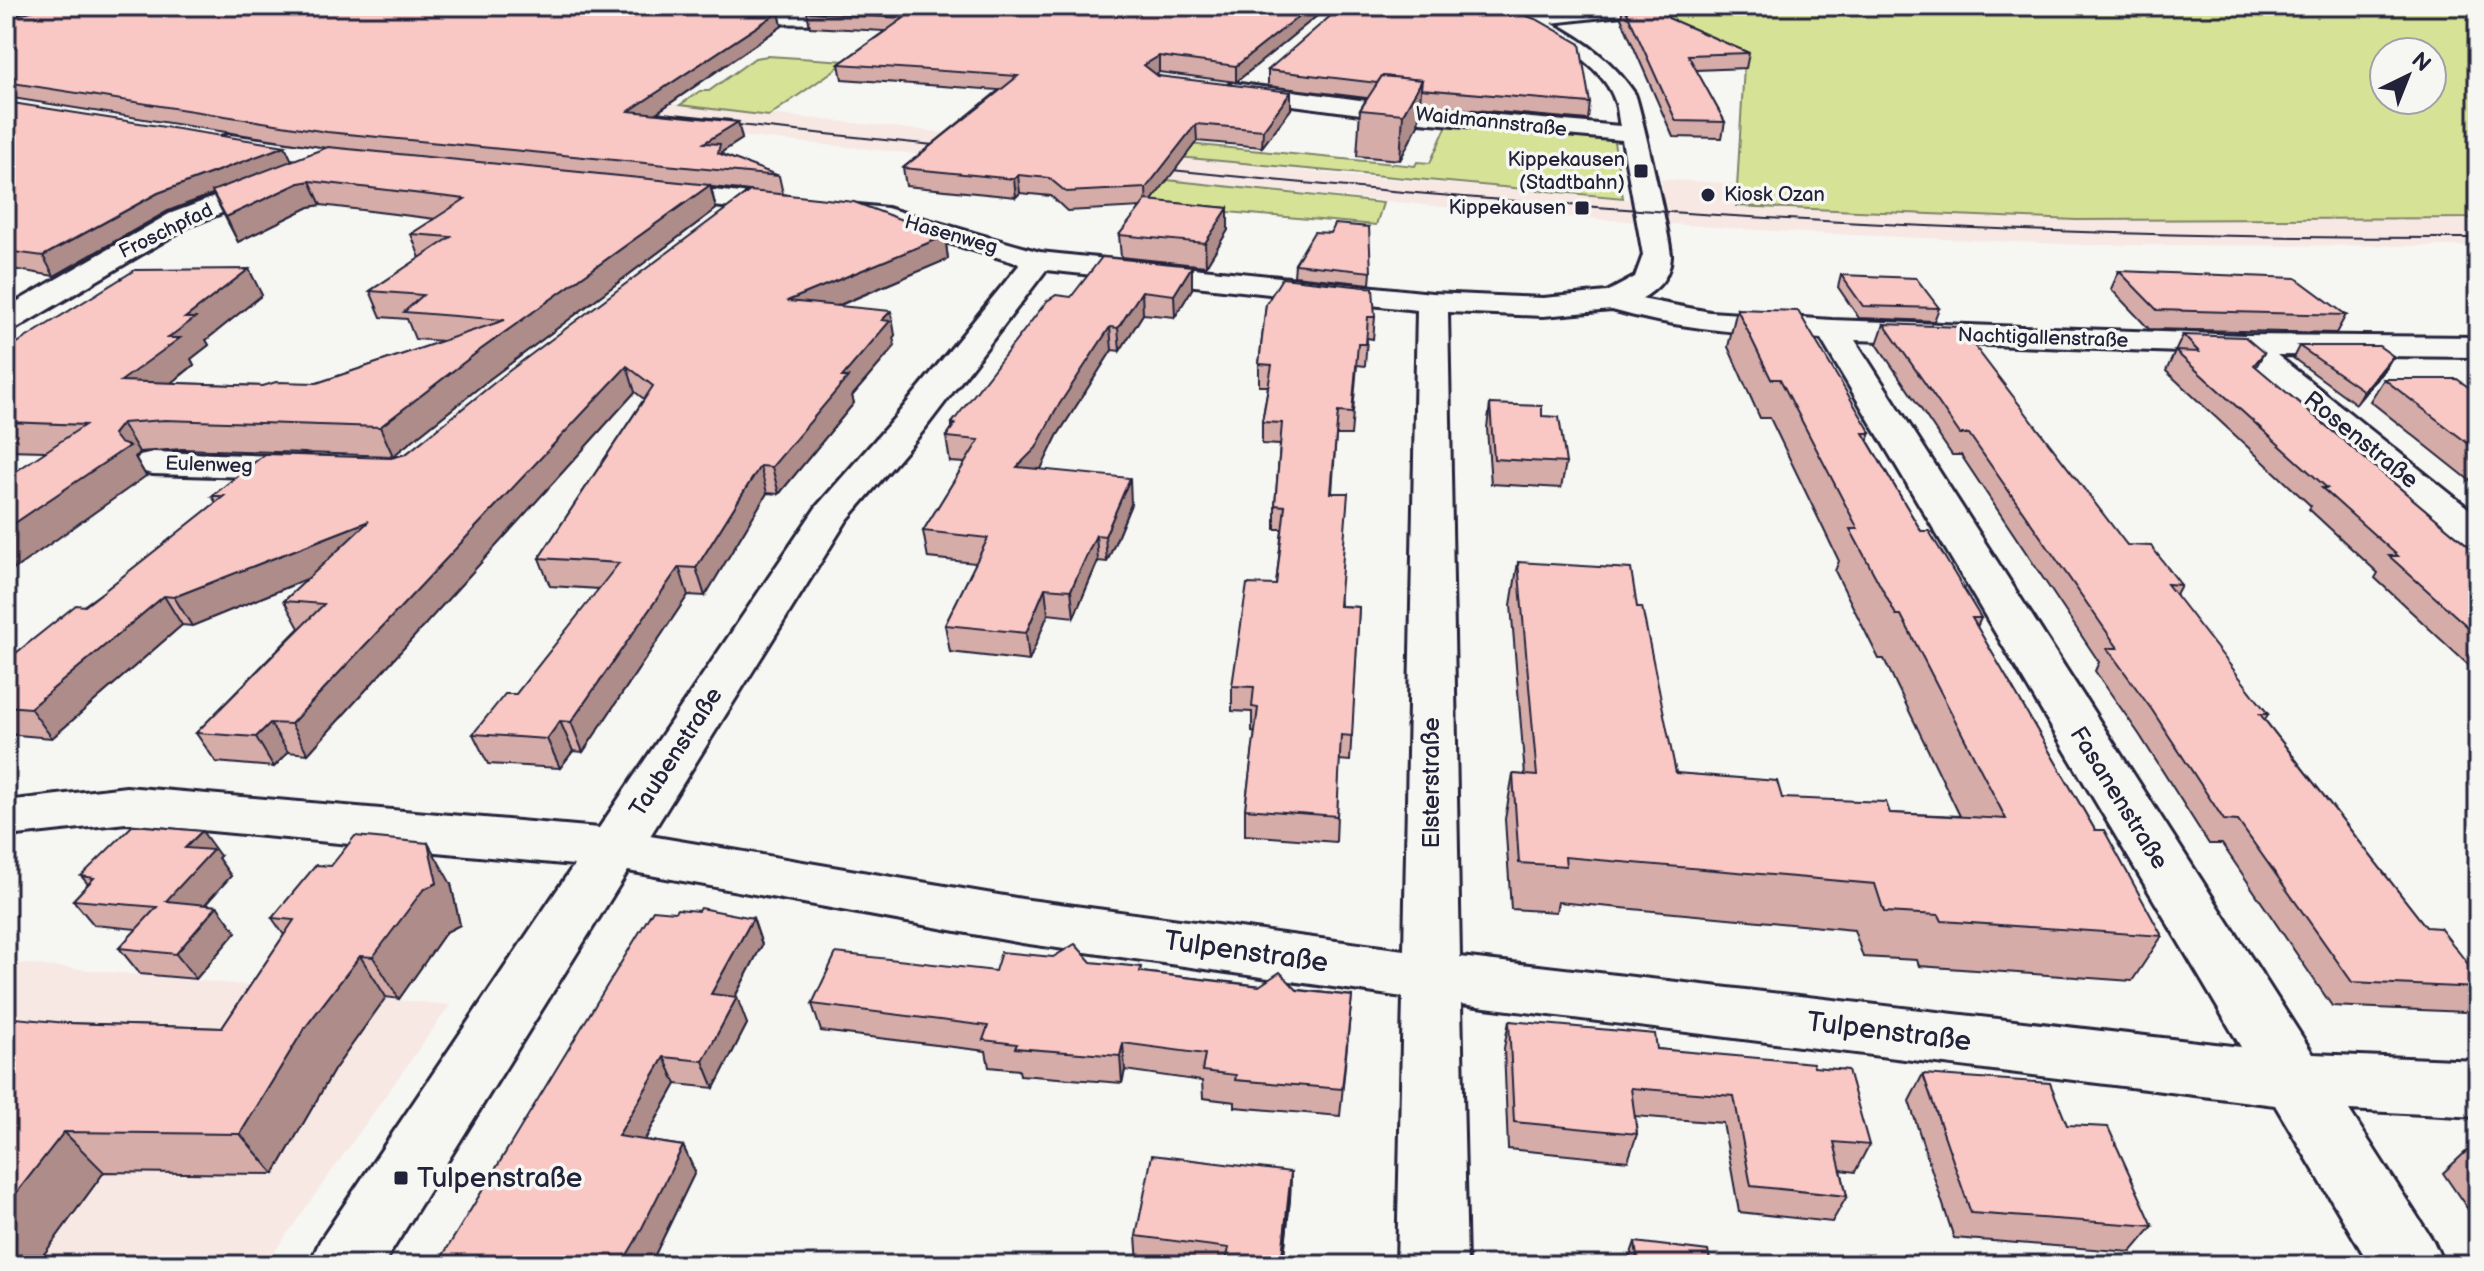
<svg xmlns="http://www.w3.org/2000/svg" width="2484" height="1271" font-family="'Balsamiq Sans',sans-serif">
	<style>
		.built { fill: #f7e8e4 }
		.green { fill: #d6e396; stroke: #7c8268; stroke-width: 2; fill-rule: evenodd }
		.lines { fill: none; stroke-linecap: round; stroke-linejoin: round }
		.street-casing { stroke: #22223b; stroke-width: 6 }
		.street { fill: #f6f6f2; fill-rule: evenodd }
		.tram { stroke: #22223b; stroke-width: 2 }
		.wall { fill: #d6aca9; stroke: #22223b; stroke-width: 2 }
		.shaded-wall { fill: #ae8c8a; stroke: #22223b; stroke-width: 2 }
		.building { fill: #f9c8c5; stroke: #22223b; stroke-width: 2 }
		.poi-dot { fill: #22223b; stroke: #f6f6f2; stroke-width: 3 }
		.labels { text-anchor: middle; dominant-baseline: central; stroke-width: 7; stroke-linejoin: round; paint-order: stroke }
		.far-street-label { font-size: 20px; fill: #22223b; stroke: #f6f6f2 }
		.far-poi-label { font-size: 20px; fill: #22223b; stroke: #f6f6f2; text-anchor: end }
		.street-label { font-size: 24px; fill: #22223b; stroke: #f6f6f2 }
		.near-street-label { font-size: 28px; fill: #22223b; stroke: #f6f6f2 }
		.near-poi-label { font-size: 28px; fill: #22223b; stroke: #f6f6f2; text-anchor: start }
	</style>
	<rect width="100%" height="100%" fill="#f6f6f2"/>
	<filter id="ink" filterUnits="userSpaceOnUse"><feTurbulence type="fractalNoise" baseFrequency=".0125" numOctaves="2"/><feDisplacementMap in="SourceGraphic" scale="16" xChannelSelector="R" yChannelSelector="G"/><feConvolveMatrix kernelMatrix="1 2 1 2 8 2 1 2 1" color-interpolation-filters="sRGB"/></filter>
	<g filter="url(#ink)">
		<g class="built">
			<polygon points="6,39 665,103 1342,175 1664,202 1661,179 1738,184 1737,206 1758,207 2076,220 2478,218 2478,246 2086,245 1787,232 1495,212 727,135"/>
			<polygon points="6,962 450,1005 265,1265 6,1265"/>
		</g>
		<g class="green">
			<path d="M1660 6H2478V218L2076 220 1736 206 1744 66 1646 9ZM2384 52H2432V100H2384Z"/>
			<polygon points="768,56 847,61 769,116 680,105 700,91 709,91 755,58"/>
			<polygon points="1448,123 1611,139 1614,142 1623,198 1025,143 1044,130 1415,166 1417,162 1430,163"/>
			<polygon points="1167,180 1383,203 1376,225 1149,205"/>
		</g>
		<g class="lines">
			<defs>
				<g id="street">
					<polygon points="876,6 921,6 912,12 837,24 720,23 710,17 720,11 837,12"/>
					<path d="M1477 6H1505L1531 14 1599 6 1648 7 1639 13 1551 23C1585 41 1613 61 1635 94 1639 102 1672 245 1671 256 1670 277 1658 289 1641 299L1710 312 1832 320 2244 335 2478 337V357L2277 355 2478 516V548L2464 544 2236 354 1855 340 2313 1054 2478 1061V1117L2349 1110 2433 1241 2444 1265H2370L2275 1105 1461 1004 1467 1265H1397L1403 997 1022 943 628 871 383 1265H309L320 1241 574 865 126 823 17 835 6 831V801L126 787 599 828 817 506 897 415 1020 264 885 224 655 200 646 198 642 192 646 186 655 184 887 208 1040 252 1432 293 1543 298 1607 292 1635 277 1643 255 1622 140 1420 122 1233 97 1222 90 1233 83 1420 108 1620 126C1618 118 1618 109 1615 101 1600 54 1522 24 1479 10ZM1046 270 1417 310 1404 950 1022 899 650 836 847 520 923 431ZM1612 310C1680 330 1750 333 1821 339L2241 1047 1460 957 1448 312 1543 316Z"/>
					<polygon points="230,135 367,154 376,157 380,162 376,167 367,170 221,147 218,142 221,137"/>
					<polygon points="273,175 282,177 286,183 282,189 189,226 17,328 6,330 6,308 169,214"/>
					<polygon points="153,452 310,457 323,460 329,468 323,476 310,479 153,474 140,471 134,463 140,455"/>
				</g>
			</defs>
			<use href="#street" class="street-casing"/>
			<use href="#street" class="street"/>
			<g class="tram">
				<polyline points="635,110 731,120"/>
				<polyline points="718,123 953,147"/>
				<path d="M1152 168C1593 214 2034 239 2478 238"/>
			</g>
		</g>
		<g class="wall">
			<polygon points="6,6 638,6 779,12 782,26 655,114 738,122 742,139 722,152 723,155 779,176 783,194 945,236 948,259 838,306 895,335 893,338 895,346 852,396 854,403 779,494 767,493 705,596 688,595 583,752 573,751 560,768 488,764 473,734 516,694 599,589 550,586 539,558 644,399 635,392 308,754 288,752 274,767 216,762 196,733 299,628 284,601 308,579 192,626 182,625 52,738 6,734 6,661 103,592 216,503 212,496 406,454 750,191 711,187 716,209 491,378 393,456 182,449 139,452 135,457 146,476 45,451 6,450 6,350 262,295 206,340 209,345 191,359 194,365 172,383 263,386 317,383 443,341 415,339 407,319 381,317 370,291 420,258 411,234 435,219 321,205 309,207 238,242 213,194 168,211 54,276 6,268 6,102 292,161 326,148 6,97 6,18 10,17 6,16"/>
			<polygon points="726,6 870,6 804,9"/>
			<polygon points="880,6 1329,6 1236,82 1159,72 1156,74 1158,76 1291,109 1262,147 1197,141 1151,201 1228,208 1228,230 1206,266 1121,257 1119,235 1141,207 1067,211 1051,196 1020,193 1016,197 906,186 903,168 999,90 842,79 839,64 885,31 810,27 807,12 857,10"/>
			<polygon points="1515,6 1573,6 1531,11"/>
			<polygon points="1623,6 1661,6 1668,18 1749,53 1746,68 1696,70 1725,122 1722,138 1673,137 1621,18"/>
			<polygon points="1268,70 1590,103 1588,120 1420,105 1418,125 1400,160 1357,156 1360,110 1367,98 1268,86"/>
			<polygon points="1331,233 1371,272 1370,284 1294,276 1295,264"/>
			<polygon points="1192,266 1192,289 1175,317 1143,314 1120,351 1112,350 1057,436 1040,470 1131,504 1107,562 1098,561 1074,617 1048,614 1029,661 950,652 945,625 976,563 928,558 923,531 965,463 950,462 946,437 952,428 952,423 1071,297"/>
			<polygon points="2119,271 2346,315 2336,333 2149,329 2111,289"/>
			<polygon points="1841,275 1939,308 1934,321 1859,318 1838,287"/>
			<polygon points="1266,304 1375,317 1373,339 1367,338 1365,366 1357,365 1351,435 1336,435 1332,493 1340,606 1359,607 1350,761 1339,760 1336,842 1245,835 1245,809 1255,733 1252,732 1252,712 1232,711 1232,686 1276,585 1282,529 1275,529 1275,505 1280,445 1262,444 1262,422 1268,386 1259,386 1259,364"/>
			<polygon points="1737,309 1871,433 1868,441 1921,531 1981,618 1977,627 2095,830 2162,936 2132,981 1919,966 1917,960 1863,957 1854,930 1558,902 1556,912 1511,909 1505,819 1513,774 1525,775 1511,605 1518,562 1637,607 1676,773 1782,798 1890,813 1960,816 1884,659 1879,659 1835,571 1839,561 1770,418 1760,418 1728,347"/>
			<polygon points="1884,324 2127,545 2181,585 2175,596 2268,714 2265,720 2426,927 2478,977 2478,999 2465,1012 2332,1006 2222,844 2209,844 2139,734 2095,671 2099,662 1961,455 1952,455 1877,344"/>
			<polygon points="2183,335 2264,353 2256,367 2478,554 2478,674 2375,578 2378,573 2309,509 2311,506 2166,371"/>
			<polygon points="2299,346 2393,356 2385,369 2356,404 2293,358"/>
			<polygon points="2384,379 2478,394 2478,487 2370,401"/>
			<polygon points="1490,404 1566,463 1561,488 1491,484 1487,428"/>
			<polygon points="220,856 218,858 231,876 205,905 217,906 236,932 196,979 140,974 119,948 137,929 94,925 73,900 88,884 81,876"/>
			<polygon points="451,884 460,925 446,932 399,999 386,997 334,1070 274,1174 104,1172 36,1265 66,1023 222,1028 284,935 272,918"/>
			<polygon points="675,912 753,918 762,945 735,997 747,1024 714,1088 676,1084 645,1140 683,1146 695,1172 650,1265 437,1265"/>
			<polygon points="995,971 1142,972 1352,996 1340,1116 1235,1107 1235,1102 1203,1098 1202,1081 1125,1070 1122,1083 1020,1075 1019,1070 989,1067 986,1051 821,1031 812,1004"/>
			<polygon points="1509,1021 1657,1049 1814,1067 1869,1145 1855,1172 1841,1170 1847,1196 1832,1222 1739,1212 1723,1123 1635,1116 1637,1134 1628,1161 1508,1149 1504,1048"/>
			<polygon points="1923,1074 2153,1226 2131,1252 1954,1238 1909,1101"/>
			<polygon points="2472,1146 2478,1146 2478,1224 2443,1173"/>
			<polygon points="1291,1172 1290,1199 1283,1265 1153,1265 1138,1263 1136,1236"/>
			<polygon points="1635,1242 1711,1265 1627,1265"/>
		</g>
		<g class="shaded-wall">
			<polygon points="1312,6 1329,6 1236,82 1236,66"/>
			<polygon points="1532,6 1573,6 1531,11"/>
			<polygon points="779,12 782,26 634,128 629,111"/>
			<polygon points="1159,56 1159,72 1145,81 1144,65"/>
			<polygon points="1422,80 1418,125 1400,160 1403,114"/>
			<polygon points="1291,92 1291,109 1262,147 1263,130"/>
			<polygon points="738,122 742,139 722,152 725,162 704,143"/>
			<polygon points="1196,124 1197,141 1147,207 1146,188"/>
			<polygon points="285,146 293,163 168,211 54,276 43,256 158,193"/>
			<polygon points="1018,175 1020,193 1016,197 1014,179"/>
			<polygon points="310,181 321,205 309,207 238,242 226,217 299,183"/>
			<polygon points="710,185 716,209 491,378 393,456 380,427 480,350"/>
			<polygon points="1228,208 1228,230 1206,266 1205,243"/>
			<polygon points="945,236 948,259 792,325 787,301"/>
			<polygon points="1192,266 1192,289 1175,317 1174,295"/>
			<polygon points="249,269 262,295 206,340 209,345 191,359 194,365 137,409 121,381 168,338 185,318"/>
			<polygon points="1142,291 1143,314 1120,351 1118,328"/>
			<polygon points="891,311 895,335 893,338 895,346 852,396 854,403 779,494 772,467 842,377 882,320"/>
			<polygon points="1110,327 1112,350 1057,436 1039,473 1017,467"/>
			<polygon points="2393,356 2385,369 2356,404 2364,391"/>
			<polygon points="627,366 635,392 308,754 291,724"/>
			<polygon points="122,423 139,452 135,457 146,476 6,575 6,529 113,434"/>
			<polygon points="760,466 767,493 705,596 696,568"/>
			<polygon points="1130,478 1131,504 1107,562 1105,536"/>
			<polygon points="369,521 382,548 192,626 174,597"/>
			<polygon points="1096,535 1098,561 1074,617 1071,590"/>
			<polygon points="679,567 688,595 583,752 571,722"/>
			<polygon points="1045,588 1048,614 1029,661 1026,633"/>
			<polygon points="164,596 182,625 52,738 30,708"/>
			<polygon points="560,721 573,751 560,768 547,739"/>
			<polygon points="270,723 288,752 274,767 256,737"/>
			<polygon points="202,831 220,856 218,858 231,876 185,926 166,901 185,848"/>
			<polygon points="428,843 451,884 460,925 446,932 399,999 373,957"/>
			<polygon points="217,906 236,932 196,979 176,954"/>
			<polygon points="753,918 762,945 722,1021 711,994"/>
			<polygon points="360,956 386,997 334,1070 274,1174 240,1134 304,1029"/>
			<polygon points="737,997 747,1024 714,1088 703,1061"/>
			<polygon points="1123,1043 1125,1070 1122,1083 1120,1056"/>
			<polygon points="664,1057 676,1084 632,1162 618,1136"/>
			<polygon points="64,1132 104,1172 36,1265 6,1265 6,1206"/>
			<polygon points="683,1146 695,1172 650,1265 621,1265"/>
			<polygon points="1291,1172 1290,1199 1283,1265 1281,1265"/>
		</g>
		<g class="building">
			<polygon points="21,6 638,6 779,12 629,111 738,122 704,143 720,144 718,153 779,176 327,132 6,82 6,18 38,9"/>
			<polygon points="880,6 1312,6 1236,66 1159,56 1144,65 1158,76 1291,92 1263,130 1196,124 1146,188 1066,192 1049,178 1018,175 1014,179 903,168 1018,76 839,64 904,18 807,12 857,10"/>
			<polygon points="1342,6 1499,6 1538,20 1580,44 1590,103 1421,89 1422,80 1382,76 1377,83 1268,70"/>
			<polygon points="1624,6 1661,6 1668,18 1749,53 1688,55 1725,122 1676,121"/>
			<polygon points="1382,76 1422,80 1403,114 1360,110"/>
			<polygon points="6,102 285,146 158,193 43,256 6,251 6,229 11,227 6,226"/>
			<polygon points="328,147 710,185 480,350 380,427 165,420 122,423 113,434 120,443 129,446 6,529 6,478 85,425 6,422 6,350 135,270 249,269 185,318 195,318 168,338 180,338 121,381 263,386 276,382 317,383 505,320 404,312 423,295 370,291 451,237 411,234 465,199 310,181 299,183 226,217 212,191"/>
			<polygon points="750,191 854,202 945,236 787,301 891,311 882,320 890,321 842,377 848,377 772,467 760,466 696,568 679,567 571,722 560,721 547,739 473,734 505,694 516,694 619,563 539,558 653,386 627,366 291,724 270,723 256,737 196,733 324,604 284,601 369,521 174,597 164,596 30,708 6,706 6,661 76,605 85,606 103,592 224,496 212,496 265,454 391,458 406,454 509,371"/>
			<polygon points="1146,200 1228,208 1205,243 1119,235"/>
			<polygon points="1335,224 1369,227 1371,272 1295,264 1314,232 1331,233"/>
			<polygon points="1102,257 1192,266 1174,295 1142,291 1118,328 1110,327 1055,411 1036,448 1017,467 1130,478 1105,536 1096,535 1071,590 1045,588 1026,633 945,625 988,538 923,531 979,440 946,437 955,424 952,423 1047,301 1056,295 1071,297"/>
			<polygon points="2119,271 2296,278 2346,315 2157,310"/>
			<polygon points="1841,275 1916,278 1939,308 1863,306"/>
			<polygon points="1282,278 1373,288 1375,317 1368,317 1366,344 1358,344 1352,413 1338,412 1331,493 1348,493 1339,606 1359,607 1352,736 1341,735 1337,816 1245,809 1258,708 1252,707 1254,687 1232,686 1247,584 1276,585 1285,506 1275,505 1282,423 1262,422 1272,365 1259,364 1266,304"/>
			<polygon points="1737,309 1798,311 1871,433 1863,433 1921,531 1929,531 1981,618 1972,618 2095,830 2104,830 2162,936 1942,921 1939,915 1884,912 1875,884 1565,857 1566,866 1519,863 1513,774 1537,776 1518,562 1631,569 1637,607 1642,607 1676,773 1777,781 1782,798 1886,802 1890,813 2006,819 1901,615 1896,615 1850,529 1858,529 1780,379 1771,379"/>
			<polygon points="1884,324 1960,327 2127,545 2151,546 2181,585 2167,584 2268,714 2260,714 2426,927 2440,928 2478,977 2478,988 2352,982 2238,821 2224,820 2152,710 2107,648 2118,648 1969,434 1960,434"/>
			<polygon points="2183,335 2245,337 2264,353 2254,365 2478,554 2478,636 2389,556 2398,556 2322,488 2327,488 2175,351 2199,352"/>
			<polygon points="2299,346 2379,346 2393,356 2364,391"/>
			<polygon points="2384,379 2457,379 2478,394 2478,451"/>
			<polygon points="1490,404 1542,406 1542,416 1559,417 1566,463 1494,459"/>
			<polygon points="133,825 202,831 185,848 213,850 166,901 217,906 176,954 119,948 157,907 73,900 94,878 81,876"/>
			<polygon points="355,836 428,843 437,883 423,890 373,957 360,956 304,1029 240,1134 64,1132 6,1206 6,1017 66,1023 222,1028 294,920 272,918 316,865 331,866"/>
			<polygon points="700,908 753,918 711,994 737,997 703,1061 664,1057 618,1136 683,1146 636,1240 621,1265 437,1265 653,910 675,912 677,909 698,911"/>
			<polygon points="1075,944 1091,962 1141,967 1140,972 1259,986 1280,972 1297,990 1352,996 1342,1089 1235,1080 1236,1075 1202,1071 1205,1054 1123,1043 1120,1056 1015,1048 1017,1044 983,1040 988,1026 812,1004 836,953 995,971 1001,952 1053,957"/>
			<polygon points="1509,1021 1655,1034 1657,1049 1813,1063 1814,1067 1848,1070 1869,1145 1834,1142 1847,1196 1751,1186 1734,1096 1631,1088 1637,1134 1514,1122"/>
			<polygon points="1923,1074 2050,1083 2067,1125 2108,1127 2153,1226 1971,1213"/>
			<polygon points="2472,1146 2478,1146 2478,1154"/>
			<polygon points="1152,1155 1291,1172 1281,1265 1225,1265 1229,1248 1136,1236"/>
			<polygon points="1635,1242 1708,1251 1711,1265 1638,1265"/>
		</g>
	</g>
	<g class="poi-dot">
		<rect x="1633" y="163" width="16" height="16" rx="4"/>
		<circle cx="1708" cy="195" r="8"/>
		<rect x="1574" y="200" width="16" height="16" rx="4"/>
		<rect x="393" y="1170" width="16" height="16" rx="4"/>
	</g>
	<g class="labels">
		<g class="far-street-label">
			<text transform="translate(1491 122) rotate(6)">Waidmannstraße</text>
			<text transform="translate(166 231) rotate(-26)">Froschpfad</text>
			<text transform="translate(951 235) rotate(16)">Hasenweg</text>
			<text transform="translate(2043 338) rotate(2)">Nachtigallenstraße</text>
			<text transform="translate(209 465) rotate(2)">Eulenweg</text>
		</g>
		<g class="far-poi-label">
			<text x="1625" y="160">Kippekausen<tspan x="1625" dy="23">(Stadtbahn)</tspan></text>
			<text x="1724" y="195" text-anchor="start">Kiosk Ozan</text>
			<text x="1566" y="208">Kippekausen</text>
		</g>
		<g class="street-label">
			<text transform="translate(2361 440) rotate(39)">Rosenstraße</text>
			<text transform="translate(676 752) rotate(-57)">Taubenstraße</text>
			<text transform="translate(1431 783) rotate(-90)">Elsterstraße</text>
			<text transform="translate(2119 798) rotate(58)">Fasanenstraße</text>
		</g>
		<g class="near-street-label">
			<text transform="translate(1246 952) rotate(8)">Tulpenstraße</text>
			<text transform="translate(1889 1032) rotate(7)">Tulpenstraße</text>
		</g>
		<g class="near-poi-label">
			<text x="417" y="1178">Tulpenstraße</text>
		</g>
	</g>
	<rect width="2484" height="1271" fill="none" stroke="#f6f6f2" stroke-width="32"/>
	<rect x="16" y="16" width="2452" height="1239" fill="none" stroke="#22223b" stroke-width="3" filter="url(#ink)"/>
	<g transform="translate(2408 76) rotate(43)"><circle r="38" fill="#f6f6f2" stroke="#a1a1a9" stroke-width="2"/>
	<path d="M0-6L14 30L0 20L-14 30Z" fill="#22223b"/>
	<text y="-12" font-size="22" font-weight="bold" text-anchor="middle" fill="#22223b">N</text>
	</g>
</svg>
